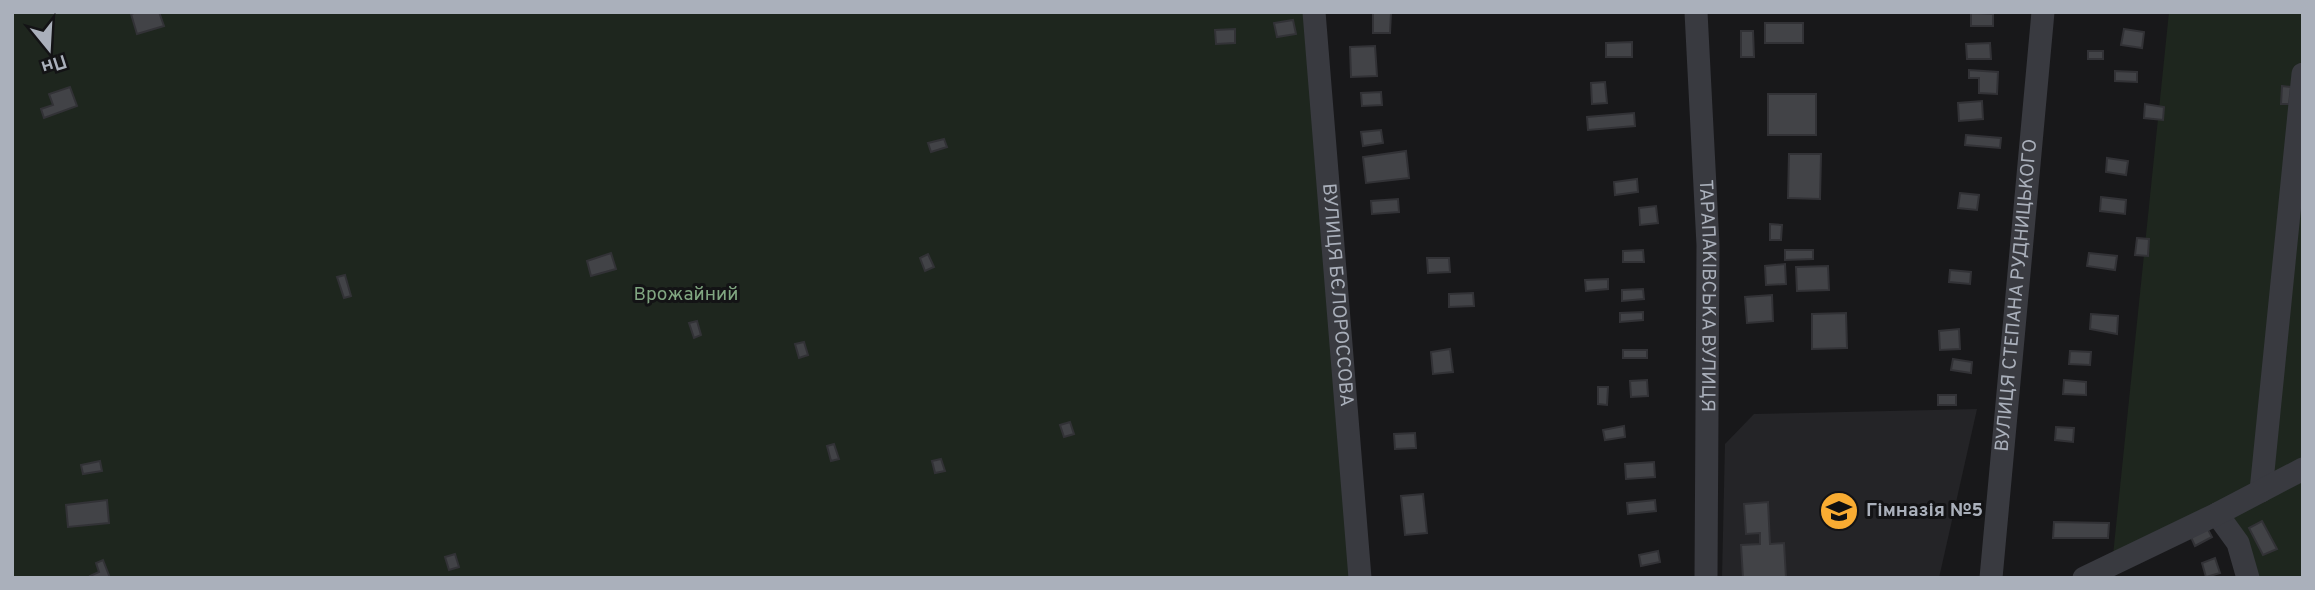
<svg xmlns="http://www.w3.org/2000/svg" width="2315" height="590" font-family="Overpass,sans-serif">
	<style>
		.built { fill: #242427 }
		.green { fill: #1e261e }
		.building { fill: #424347; stroke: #323236; stroke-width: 2 }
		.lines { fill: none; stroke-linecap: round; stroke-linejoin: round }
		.minor { stroke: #393a40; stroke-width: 23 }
		.labels { text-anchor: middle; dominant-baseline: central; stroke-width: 6; stroke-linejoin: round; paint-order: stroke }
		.park-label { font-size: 19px; fill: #80a681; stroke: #131315 }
		.street-label { font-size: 19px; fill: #aab0bb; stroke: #131315 }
		.poi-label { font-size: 19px; font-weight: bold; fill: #aab0bb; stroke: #131315; text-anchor: start }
	</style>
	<rect width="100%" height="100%" fill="#18181a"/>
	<polygon class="built" points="1977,409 1939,578 1722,578 1725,444 1754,414"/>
	<g class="green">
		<polygon points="12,12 1314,12 1360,578 12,578"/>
		<polygon points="2169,12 2303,12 2303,578 2248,578 2217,514 2112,565"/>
	</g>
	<g class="building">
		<polygon points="137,12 159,12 164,26 137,34 131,14"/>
		<polygon points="1373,12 1391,12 1390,33 1373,33"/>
		<polygon points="1971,13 1993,14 1993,26 1971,26"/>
		<polygon points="1293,20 1296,34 1277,37 1274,23"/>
		<rect x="1765" y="23" width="38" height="20"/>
		<polygon points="1235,29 1235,43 1216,44 1215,30"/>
		<polygon points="2124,29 2144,32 2142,48 2121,45"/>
		<polygon points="1741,31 1753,31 1754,57 1741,57"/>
		<polygon points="1632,42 1632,57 1606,57 1606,43"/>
		<polygon points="1990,43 1991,59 1967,59 1966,44"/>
		<polygon points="1375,46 1377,76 1351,77 1350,47"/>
		<rect x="2088" y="51" width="15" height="8"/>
		<polygon points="1969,70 1998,72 1997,94 1979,93 1979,78 1969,78"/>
		<polygon points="2115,71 2137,72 2137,82 2115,81"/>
		<polygon points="1605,82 1607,103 1592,104 1591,83"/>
		<polygon points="2282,86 2291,87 2289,104 2281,104"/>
		<polygon points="70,87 77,106 44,118 41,109 53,105 49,94"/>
		<polygon points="1381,92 1382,105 1362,106 1361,93"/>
		<rect x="1768" y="94" width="48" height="41"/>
		<polygon points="1982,101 1983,119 1959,121 1958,103"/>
		<polygon points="2145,104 2164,107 2163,120 2144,118"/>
		<polygon points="1634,113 1635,126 1588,130 1587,117"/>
		<polygon points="1381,130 1383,143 1363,146 1361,132"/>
		<polygon points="1966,135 2001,138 2000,148 1965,145"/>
		<polygon points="944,139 947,147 931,152 928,143"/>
		<polygon points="1406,151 1409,178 1366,183 1363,157"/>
		<polygon points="1789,154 1821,154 1820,199 1788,198"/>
		<polygon points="2107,158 2128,161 2126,175 2106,172"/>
		<polygon points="1637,179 1638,192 1615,195 1614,182"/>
		<polygon points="1960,193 1979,195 1977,210 1958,208"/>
		<polygon points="2101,197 2126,200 2125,214 2100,211"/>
		<polygon points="1398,199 1399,212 1372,214 1371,201"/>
		<polygon points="1656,206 1658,223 1640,225 1639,208"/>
		<polygon points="1770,224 1782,225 1781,240 1770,240"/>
		<polygon points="2137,238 2149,239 2148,256 2135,255"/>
		<polygon points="1643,250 1644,262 1623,262 1623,251"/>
		<polygon points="1785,250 1813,250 1813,259 1785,260"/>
		<polygon points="611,253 616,269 591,276 587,261"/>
		<polygon points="2089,253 2117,256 2115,270 2087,266"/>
		<polygon points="928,254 934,267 925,271 920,258"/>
		<polygon points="1427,258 1449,258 1450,272 1428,273"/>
		<polygon points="1785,264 1786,284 1766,285 1765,266"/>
		<polygon points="1828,266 1829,290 1797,291 1796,267"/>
		<polygon points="1950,270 1971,272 1970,284 1949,282"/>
		<polygon points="345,275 351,296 344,298 337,277"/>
		<polygon points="1608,279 1608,289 1586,291 1585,280"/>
		<polygon points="1643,289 1644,299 1622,301 1622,290"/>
		<polygon points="1473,293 1474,306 1449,307 1449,294"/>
		<polygon points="1772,295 1773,321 1747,323 1745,297"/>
		<polygon points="1643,312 1643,320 1620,322 1620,313"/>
		<polygon points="1846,313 1847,348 1812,349 1812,314"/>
		<polygon points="2091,314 2118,316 2117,334 2090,329"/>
		<polygon points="697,321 701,335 694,338 689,323"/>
		<polygon points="1959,329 1960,349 1940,350 1939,331"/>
		<polygon points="804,342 808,355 799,358 795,344"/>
		<polygon points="1450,349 1453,372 1433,374 1431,352"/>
		<rect x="1623" y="350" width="24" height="8"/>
		<polygon points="2070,351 2091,352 2090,365 2069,364"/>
		<polygon points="1953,359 1972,362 1971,373 1951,370"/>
		<polygon points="1647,380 1648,396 1631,397 1630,381"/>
		<polygon points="2064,380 2086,382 2086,395 2063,394"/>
		<polygon points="1598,387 1608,387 1607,405 1598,404"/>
		<rect x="1938" y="395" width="18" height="10"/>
		<polygon points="1070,422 1074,434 1064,437 1060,425"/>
		<polygon points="1624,426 1625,437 1605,440 1603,430"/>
		<polygon points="2056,427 2074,428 2073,442 2055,440"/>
		<polygon points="1415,433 1416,448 1395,449 1394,434"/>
		<polygon points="834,444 839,459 831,461 827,446"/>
		<polygon points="941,459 945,471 935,473 932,461"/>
		<polygon points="100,461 102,471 83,474 81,465"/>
		<polygon points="1654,462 1655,477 1626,479 1625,464"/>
		<polygon points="1423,494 1427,533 1405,535 1401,496"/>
		<polygon points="107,500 109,523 68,527 66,505"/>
		<polygon points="1655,500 1656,511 1628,514 1627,503"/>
		<polygon points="1768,502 1770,544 1784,543 1786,578 1743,578 1741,545 1760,544 1760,533 1746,534 1744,504"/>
		<polygon points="2262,521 2277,549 2263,555 2249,528"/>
		<polygon points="2054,522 2109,523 2108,538 2053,538"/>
		<polygon points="2206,526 2212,537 2195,546 2190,535"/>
		<polygon points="1658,551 1660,562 1641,566 1639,555"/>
		<polygon points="455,554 459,567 449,570 445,557"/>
		<polygon points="2215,558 2220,573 2206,577 2202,563"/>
		<polygon points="103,560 110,578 91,578 90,576 99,572 96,563"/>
	</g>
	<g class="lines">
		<g class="minor">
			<path id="s1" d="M1314 12 1360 578"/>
			<path id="s2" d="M1696 12 1708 245 1706 578"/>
			<polyline points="2261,491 2303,74"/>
			<polyline points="2217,514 2238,543 2248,578"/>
			<path id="s3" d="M1991 578 2043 12"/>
			<polyline points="2084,578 2217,514 2303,469"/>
		</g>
	</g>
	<defs>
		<symbol id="school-disc" viewBox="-11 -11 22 22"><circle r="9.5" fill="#f9ac32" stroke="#131315"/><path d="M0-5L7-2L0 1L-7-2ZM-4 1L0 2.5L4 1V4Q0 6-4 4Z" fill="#111"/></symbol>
	</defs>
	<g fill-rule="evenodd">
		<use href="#school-disc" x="1817" y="489" width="44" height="44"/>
	</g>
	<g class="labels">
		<g class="park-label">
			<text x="686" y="295">Врожайний</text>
		</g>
		<g class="street-label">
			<text stroke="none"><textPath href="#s1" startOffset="284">ВУЛИЦЯ БЄЛОРОССОВА</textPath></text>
			<text stroke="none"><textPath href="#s2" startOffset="284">ТАРАПАКІВСЬКА ВУЛИЦЯ</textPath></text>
			<text stroke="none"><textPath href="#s3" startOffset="284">ВУЛИЦЯ СТЕПАНА РУДНИЦЬКОГО</textPath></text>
		</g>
		<g class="poi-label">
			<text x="1866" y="511">Гімназія №5</text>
		</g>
	</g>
	<rect width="2315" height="590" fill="none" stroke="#aab0bb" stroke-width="28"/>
	<g transform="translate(49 49) rotate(162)" stroke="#131315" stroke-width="5" paint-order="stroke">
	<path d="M0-5L12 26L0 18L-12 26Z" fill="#aab0bb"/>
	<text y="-10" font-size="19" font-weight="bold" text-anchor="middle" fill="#aab0bb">Пн</text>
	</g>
</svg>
